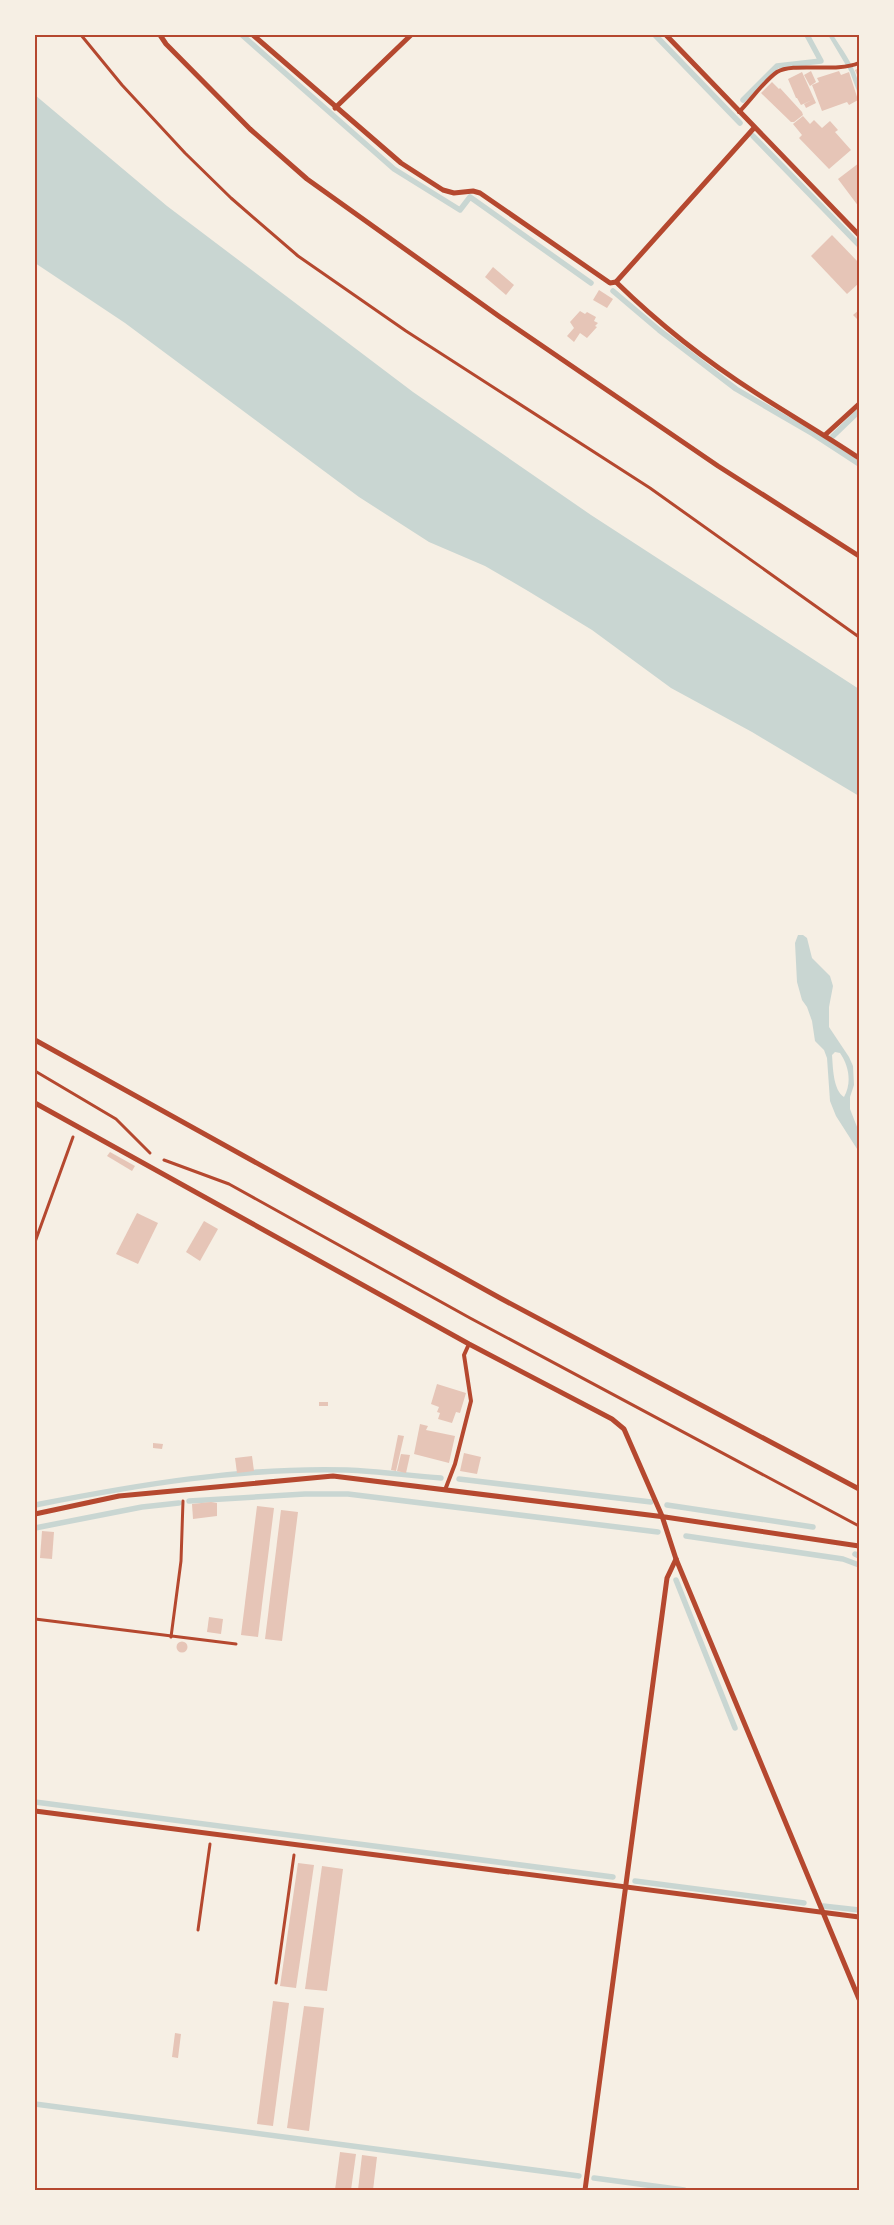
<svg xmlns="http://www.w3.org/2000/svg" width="894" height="2225" font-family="'Space Grotesk',sans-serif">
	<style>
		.water { fill: #c9d6d2; fill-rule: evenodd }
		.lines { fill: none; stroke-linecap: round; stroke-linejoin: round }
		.stream { stroke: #c9d6d2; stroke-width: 5.5 }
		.building { fill: #e6c5b7 }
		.path { stroke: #b5482f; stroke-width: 3 }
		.service { stroke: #b5482f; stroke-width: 4 }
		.minor { stroke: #b5482f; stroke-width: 5 }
		.neatline { fill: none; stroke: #b5482f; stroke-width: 2 }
	</style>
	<rect width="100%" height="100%" fill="#f6efe4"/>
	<g class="water">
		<path d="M828 35H833C843 51 859 71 859 90L857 91 850 72Z"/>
		<polygon points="35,95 167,206 413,392 591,515 859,689 859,796 752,732 671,688 592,630 528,591 485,566 429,542 359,497 125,323 35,263"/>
		<path d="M798 935H803L807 938 812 958 830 976 833 986 829 1007V1027L849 1057 853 1066 854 1085 850 1097V1109L859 1132V1152L836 1116 830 1101 827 1058 824 1050 815 1041 812 1021 807 1007 802 1000 797 982 795 943ZM835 1052 840 1053C849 1066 852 1083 844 1097 833 1090 833 1067 832 1055Z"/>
	</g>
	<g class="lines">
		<g class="stream">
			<polyline points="242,35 394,169 460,210 470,197 591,283"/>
			<polyline points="655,35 740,123"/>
			<polyline points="743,100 777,66 821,61 807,35"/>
			<polyline points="753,136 859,245"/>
			<polyline points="613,291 659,330 736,389 813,434 859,464"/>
			<polyline points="833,436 859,411"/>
			<polyline points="459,1479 651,1502"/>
			<polyline points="189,1501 305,1494 348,1494 658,1532"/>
			<path d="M35 1505C137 1485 242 1467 347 1470 379 1471 410 1476 441 1478"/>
			<polyline points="667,1505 813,1527"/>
			<polyline points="35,1528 142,1507 179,1503"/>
			<polyline points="686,1536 843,1559 859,1565"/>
			<polyline points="855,1554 859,1556"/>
			<polyline points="676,1580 735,1728"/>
			<polyline points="35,1802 613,1877"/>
			<polyline points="635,1881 804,1903"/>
			<polyline points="823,1906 859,1910"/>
			<polyline points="35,2104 579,2176"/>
			<polyline points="594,2178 684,2190"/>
		</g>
	</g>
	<g class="building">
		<polygon points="859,68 859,80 855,70"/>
		<polygon points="811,71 816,82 810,86 804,75"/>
		<polygon points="839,71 841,75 849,72 858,100 849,105 847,102 822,111 812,85 819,82 817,78"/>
		<polygon points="802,72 816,103 806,108 804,104 812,100 801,105 797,98 796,98 788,79"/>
		<polygon points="772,82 779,89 780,88 802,112 803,115 794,122 791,122 761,93"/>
		<polygon points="803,116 810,124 814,120 822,128 830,121 838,130 835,132 851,150 829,169 799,138 802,135 793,124"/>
		<polygon points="859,163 859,207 838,179"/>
		<polygon points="832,235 859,263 859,283 847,294 811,256"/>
		<polygon points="493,267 514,285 506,295 485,277"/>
		<polygon points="599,290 613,299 607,308 593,300"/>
		<polygon points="859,310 859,321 853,315"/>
		<polygon points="580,311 585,314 587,312 596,317 594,321 598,323 595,326 597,327 587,338 580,333 574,342 567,336 574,328 570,322"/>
		<polygon points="110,1152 135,1166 132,1171 107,1156"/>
		<polygon points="137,1213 158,1223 138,1264 116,1254"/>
		<polygon points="204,1221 218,1229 200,1261 186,1252"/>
		<polygon points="437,1384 466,1393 460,1413 456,1412 452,1423 438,1419 440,1413 437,1412 439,1407 431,1404"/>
		<rect x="319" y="1402" width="9" height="4"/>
		<polygon points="420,1424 428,1426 426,1430 455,1436 449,1463 414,1454"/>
		<polygon points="398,1435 404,1436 396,1471 391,1470"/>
		<polygon points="153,1443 163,1444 162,1449 153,1448"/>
		<polygon points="464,1453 481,1457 477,1474 460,1471"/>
		<polygon points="401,1454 410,1455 406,1473 397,1471"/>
		<polygon points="252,1456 254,1471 237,1473 235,1458"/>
		<polygon points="211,1502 217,1503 217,1516 193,1519 192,1504"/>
		<polygon points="257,1506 274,1508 258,1637 241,1635"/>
		<polygon points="281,1510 298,1512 282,1641 265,1639"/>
		<polygon points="42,1531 54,1532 52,1559 40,1558"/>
		<polygon points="209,1617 223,1619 221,1634 207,1632"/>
		<circle cx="182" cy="1647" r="5.5"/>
		<polygon points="298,1863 314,1865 296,1988 280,1986"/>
		<polygon points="322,1866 343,1869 327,1991 305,1989"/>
		<polygon points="273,2001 289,2003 273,2126 257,2124"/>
		<polygon points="304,2006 324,2008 309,2131 287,2128"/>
		<polygon points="175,2033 181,2034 178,2058 172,2057"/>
		<polygon points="340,2152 356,2154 351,2190 335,2190"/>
		<polygon points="362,2155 377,2157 373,2190 358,2190"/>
	</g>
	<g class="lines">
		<g class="path">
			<polyline points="81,35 122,85 185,153 231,198 298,256 406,331 650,488 859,637"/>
			<polyline points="35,1071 116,1119 150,1153"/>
			<polyline points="164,1160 229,1184 470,1318 859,1526"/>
			<polyline points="35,1242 73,1137"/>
			<polyline points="35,1619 236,1644"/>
			<polyline points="171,1637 181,1561 183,1501"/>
			<polyline points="198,1930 210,1844"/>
			<polyline points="276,1983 294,1855"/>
		</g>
		<g class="service">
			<path d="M739 112C750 101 765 80 777 72 793 62 836 73 859 63"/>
			<polyline points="445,1490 455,1464 471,1401 464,1355 469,1344"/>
		</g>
		<g class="minor">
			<polyline points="160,35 166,44 250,129 307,179 500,317 718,466 859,556"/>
			<polyline points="253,35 401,163 443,190 454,193 473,191 480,193 610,283 616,282 754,128"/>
			<polyline points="666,35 859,235"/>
			<polyline points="335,108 411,35"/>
			<path d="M616 282C658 323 706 361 756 393 790 415 825 435 859 458"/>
			<polyline points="825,435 859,404"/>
			<polyline points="35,1040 500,1298 859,1489"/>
			<polyline points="35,1103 469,1344 612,1419 624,1429 662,1516 676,1559 859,1999"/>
			<polyline points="35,1514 119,1496 333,1476 665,1517 859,1546"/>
			<polyline points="35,1811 859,1917"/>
			<polyline points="585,2190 667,1578 676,1559"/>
		</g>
	</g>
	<rect width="894" height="2225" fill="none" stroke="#f6efe4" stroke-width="72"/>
	<rect x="36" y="36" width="822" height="2153" class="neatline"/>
</svg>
